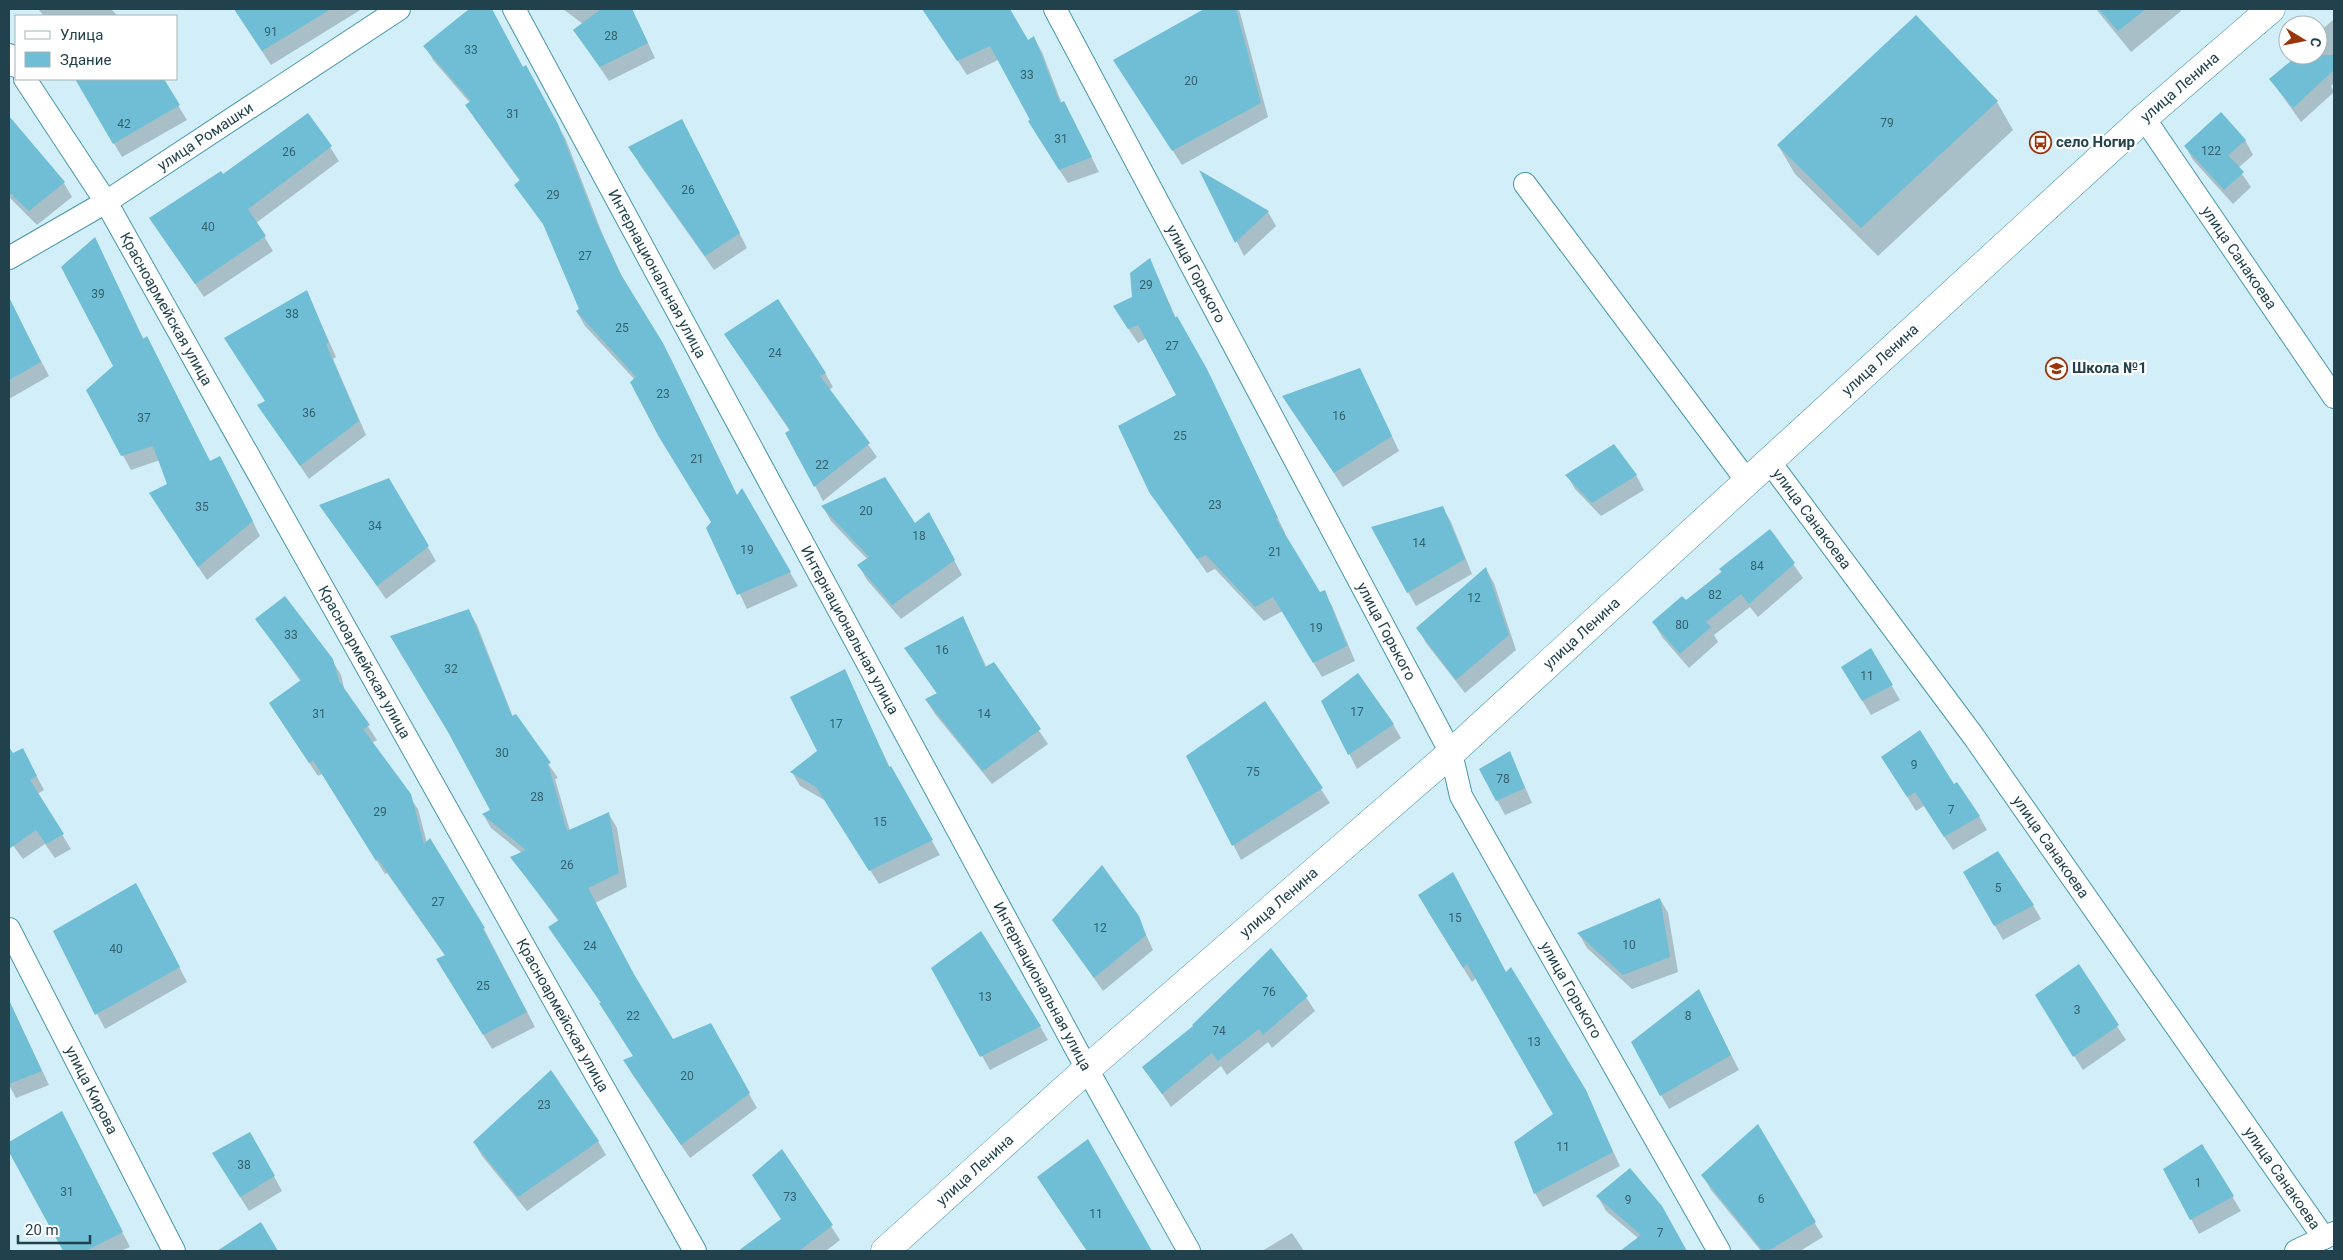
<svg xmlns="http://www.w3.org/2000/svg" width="2343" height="1260" font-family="Roboto,sans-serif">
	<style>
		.shadow { fill: #0003 }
		.building { fill: #6fbed5 }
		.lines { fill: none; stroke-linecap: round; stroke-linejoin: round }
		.minor-casing { stroke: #4796ac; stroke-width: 24 }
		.tertiary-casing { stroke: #4796ac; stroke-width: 29 }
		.minor { stroke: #fff; stroke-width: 22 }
		.tertiary { stroke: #fff; stroke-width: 28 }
		.labels { text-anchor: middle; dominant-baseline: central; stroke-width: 4.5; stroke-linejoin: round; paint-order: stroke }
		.number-label { font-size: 12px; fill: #34616e }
		.street-label { font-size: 15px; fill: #21424c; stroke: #fff }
		.poi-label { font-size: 15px; font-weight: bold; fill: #21424c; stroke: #fff; text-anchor: start }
	</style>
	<rect width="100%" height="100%" fill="#d2eff9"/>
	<g class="shadow">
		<polygon points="38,9 111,9 118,16 44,16"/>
		<polygon points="234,9 362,9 271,65"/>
		<polygon points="471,9 491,9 523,68 534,81 566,140 602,233 626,285 671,359 737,496 742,491 798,586 747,609 708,528 713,523 635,380 585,326 577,312 581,310 548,231 515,185 520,181 475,119 467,105 470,103 433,60 425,46"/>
		<polygon points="563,9 632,9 655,58 609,81 574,30 583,24"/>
		<polygon points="924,9 1008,9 1027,42 1034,38 1042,52 1062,104 1071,117 1099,172 1068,183 1037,135 1031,120 998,60 967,75"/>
		<polygon points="1206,9 1239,9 1268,117 1182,165 1114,60"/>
		<polygon points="2096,9 2180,9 2181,11 2131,52"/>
		<polygon points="2334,19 2334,83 2331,86 2334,92 2301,122 2271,80 2300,55 2318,55 2318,33"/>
		<polygon points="76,79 162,79 187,120 122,157"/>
		<polygon points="1997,102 2013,130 1878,256 1795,174 1778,145"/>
		<polygon points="9,117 64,183 72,197 37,225 9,197"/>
		<polygon points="689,135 747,248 714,270 638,162"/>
		<polygon points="2245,140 2253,155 2238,168 2251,187 2233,204 2193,160 2185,146"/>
		<polygon points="330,147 339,161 256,223 273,251 204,297 159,232 223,176"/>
		<polygon points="1202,173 1268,212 1276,226 1244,256"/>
		<polygon points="95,239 144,340 211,463 228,472 260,536 207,580 159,508 168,485 160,460 131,470 87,390 114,366"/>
		<polygon points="1150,260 1176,318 1214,385 1285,533 1284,534 1320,594 1324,592 1332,606 1355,661 1322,677 1283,611 1264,621 1215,569 1207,573 1150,491 1178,395 1147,338 1138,343 1123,321"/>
		<polygon points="307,292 336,357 333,359 366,435 309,479 259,405 266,402"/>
		<polygon points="10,302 49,376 9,399 9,303"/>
		<polygon points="725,335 825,373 833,387 829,390 877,457 823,501 787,433 790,431"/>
		<polygon points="1367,384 1399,451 1343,487 1284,397"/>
		<polygon points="1567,475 1636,475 1644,490 1601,516 1575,489"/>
		<polygon points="388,479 436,561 386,599 321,506"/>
		<polygon points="823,507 937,528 962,575 901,619 867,580 859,566 867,559 831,521"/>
		<polygon points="1443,508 1451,522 1472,574 1416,606 1408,592"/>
		<polygon points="1770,531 1803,578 1758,617 1750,607 1714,635 1718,642 1689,668 1662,637 1654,623 1685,602"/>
		<polygon points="1486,569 1494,583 1516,650 1465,693 1426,643 1418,628"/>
		<polygon points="469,611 477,625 513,717 515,716 558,778 555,779 570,831 609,814 617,828 627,887 595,903 640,987 672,1041 710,1025 757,1108 690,1158 632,1074 624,1060 634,1057 602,1004 550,927 559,922 512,858 522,853 491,828 483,814 492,810"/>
		<polygon points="963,617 987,668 994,664 1048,744 992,784 935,714 926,700 937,694 906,648"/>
		<polygon points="257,620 332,660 341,675 345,692 377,740 372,743 418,809 427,843 430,840 484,929 535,1027 492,1049 446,974 446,957 387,873 385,874 322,774 318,776 270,704 301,682"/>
		<polygon points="1871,650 1900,700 1871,715 1851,682"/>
		<polygon points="844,670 890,768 940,855 879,884 826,801 800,786 792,772 819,751"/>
		<polygon points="1323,702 1393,724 1401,738 1357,769"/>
		<polygon points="1265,703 1330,803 1241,860 1188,756"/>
		<polygon points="23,750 44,790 37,794 71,849 55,858 45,844 23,859 9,840 9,757"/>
		<polygon points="1510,753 1532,803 1505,815 1480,769"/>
		<polygon points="1891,771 1954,786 1979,816 1987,830 1953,850 1924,806 1916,811"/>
		<polygon points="1965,873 2033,905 2041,919 2003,940"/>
		<polygon points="144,899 187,982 105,1029 54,931"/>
		<polygon points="1660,899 1668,913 1678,972 1632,989 1587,948 1579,934"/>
		<polygon points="1427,910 1506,974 1585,1091 1620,1166 1543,1207 1535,1193 1555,1114 1476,978 1472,982"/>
		<polygon points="1138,917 1153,950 1103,991 1053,920"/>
		<polygon points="2078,966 2126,1040 2083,1070 2045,1009"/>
		<polygon points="933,968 1040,1026 1048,1040 990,1070"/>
		<polygon points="1306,997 1315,1011 1272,1048 1268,1042 1227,1075 1221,1066 1171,1107 1144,1068"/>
		<polygon points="9,1001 49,1085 16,1098 9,1085"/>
		<polygon points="1706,1005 1739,1070 1669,1109 1661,1095"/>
		<polygon points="61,1113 130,1247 121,1251 64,1251 9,1149 9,1143"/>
		<polygon points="1758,1126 1823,1237 1800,1251 1761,1251 1711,1190 1703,1176"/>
		<polygon points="250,1133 282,1191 249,1211 222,1168"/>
		<polygon points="598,1141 606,1155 527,1211 482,1156 474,1142"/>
		<polygon points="1088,1141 1150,1251 1087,1251 1038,1178"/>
		<polygon points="2202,1146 2241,1211 2199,1234 2191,1219"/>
		<polygon points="782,1151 840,1240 826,1251 741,1251 782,1220 753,1175"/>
		<polygon points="1598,1197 1662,1209 1686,1251 1622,1251 1638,1238 1606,1211"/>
		<polygon points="260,1224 276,1251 220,1251"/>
		<polygon points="1292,1233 1304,1251 1262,1251"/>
	</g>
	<g class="building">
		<polygon points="234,9 331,9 262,51"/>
		<polygon points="469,9 492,9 523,67 526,65 558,124 594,217 620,273 663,343 737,495 742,488 791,572 737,595 706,528 711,522 659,437 630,382 636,377 576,311 579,309 543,224 514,185 520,180 465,105 471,101 423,46"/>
		<polygon points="601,9 632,9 648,43 600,67 573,30"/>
		<polygon points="922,9 1010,9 1028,40 1034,36 1060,103 1064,101 1092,157 1059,170 1028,121 1030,120 990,46 957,61"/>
		<polygon points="1204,9 1236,9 1261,103 1172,151 1113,60"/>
		<polygon points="2099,9 2146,9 2118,31"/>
		<polygon points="1916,15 1998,101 1861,228 1777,145"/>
		<polygon points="2298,55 2334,55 2334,70 2293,108 2269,79"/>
		<polygon points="75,79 164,79 180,105 113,144"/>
		<polygon points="2221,112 2246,140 2228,155 2244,172 2224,190 2184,146"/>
		<polygon points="308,113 332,146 248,209 266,236 195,284 149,218 221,171 223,174"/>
		<polygon points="9,116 65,182 29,211 9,192"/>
		<polygon points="682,119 740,233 705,256 628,147"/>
		<polygon points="1199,170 1269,211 1235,243"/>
		<polygon points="95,237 143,339 147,336 210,461 220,456 253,521 198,567 149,493 167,484 153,446 121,456 86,390 113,366 61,267"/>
		<polygon points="1150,258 1175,318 1177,316 1207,369 1278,518 1276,519 1320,592 1325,590 1347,646 1313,663 1273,597 1255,607 1206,555 1197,559 1149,492 1118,426 1176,395 1138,325 1128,329 1113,306 1132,297 1130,273"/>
		<polygon points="307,290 329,343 326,344 359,421 300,466 257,405 265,401 224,338"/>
		<polygon points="9,297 41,362 9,380"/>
		<polygon points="778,299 826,373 820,376 870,443 814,487 785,433 790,430 724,334"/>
		<polygon points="1360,368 1392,436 1334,473 1282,396"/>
		<polygon points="1614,444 1637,475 1592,503 1565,475"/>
		<polygon points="885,477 915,523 929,512 955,560 892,605 857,565 869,557 821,506"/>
		<polygon points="389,478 429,546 377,586 319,505"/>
		<polygon points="1443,506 1465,559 1407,593 1371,527"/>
		<polygon points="1770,529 1795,563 1749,604 1741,594 1706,622 1711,627 1680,654 1652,622 1682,596 1686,600 1722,572 1719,569"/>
		<polygon points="1486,567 1509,635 1456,680 1416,628"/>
		<polygon points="285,596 333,659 339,681 370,725 363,729 411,794 424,844 430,838 485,928 483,929 527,1012 483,1035 436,959 445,955 378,859 376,861 313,760 309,763 269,703 301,680 255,619"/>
		<polygon points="469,609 512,716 516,714 551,763 548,764 567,831 609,812 619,873 588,888 635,976 673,1039 711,1023 750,1093 681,1145 623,1060 633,1056 599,1003 601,1003 548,927 559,920 510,857 526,850 482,814 490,810 448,732 390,636"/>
		<polygon points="963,616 985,667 994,662 1041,729 983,771 925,699 937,693 904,648"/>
		<polygon points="1871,648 1893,685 1862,701 1841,667"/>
		<polygon points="845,669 889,767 891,766 933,840 869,871 816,787 790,772 817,751 790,697"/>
		<polygon points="1358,673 1394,724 1348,755 1321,701"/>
		<polygon points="1265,701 1323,788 1232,846 1186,756"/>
		<polygon points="1920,730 1954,784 1957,782 1980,816 1944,837 1915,792 1907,797 1881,757"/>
		<polygon points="9,747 13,753 23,748 37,776 30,780 64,834 46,844 36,830 9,849"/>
		<polygon points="1510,751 1525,788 1496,801 1479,769"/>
		<polygon points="1998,851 2034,905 1994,926 1963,872"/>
		<polygon points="1102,865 1139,916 1146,935 1094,978 1052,920"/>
		<polygon points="1453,872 1506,972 1511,967 1586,1090 1613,1152 1534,1194 1514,1142 1553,1114 1467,964 1463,968 1418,895"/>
		<polygon points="136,883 180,967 95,1015 53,931"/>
		<polygon points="1660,898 1670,957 1623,975 1577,933"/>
		<polygon points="981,931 1041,1026 980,1057 931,968"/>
		<polygon points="1271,948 1308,996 1263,1035 1259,1029 1218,1061 1212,1053 1162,1094 1142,1067 1193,1026 1192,1025"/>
		<polygon points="2079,964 2119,1025 2073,1057 2035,995"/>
		<polygon points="1699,989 1731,1055 1660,1096 1631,1042"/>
		<polygon points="9,1000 42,1071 9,1084"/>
		<polygon points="551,1070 599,1141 518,1197 473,1142"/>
		<polygon points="62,1111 123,1232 86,1251 63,1251 9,1152 9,1142"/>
		<polygon points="1758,1124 1816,1222 1768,1251 1763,1251 1701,1175"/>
		<polygon points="250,1132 275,1176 240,1197 212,1153"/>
		<polygon points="1088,1139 1152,1251 1087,1251 1037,1177"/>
		<polygon points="2202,1144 2234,1196 2190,1220 2163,1169"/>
		<polygon points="782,1149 833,1225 799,1251 738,1251 781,1219 752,1175"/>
		<polygon points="1630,1168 1662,1206 1687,1251 1620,1251 1641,1235 1596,1196"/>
		<polygon points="261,1222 278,1251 217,1251"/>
	</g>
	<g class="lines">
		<defs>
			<g id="minor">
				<path id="s1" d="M514 9 1087 1069 1189 1251"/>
				<path id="s2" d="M1055 9 1451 753 1461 796 1719 1251"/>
				<polyline points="9,55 16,66"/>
				<path id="s3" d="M25 79 106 202 695 1251"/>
				<path id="s4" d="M2144 118 2334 397"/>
				<polyline points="1525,184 1747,481"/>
				<path id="s5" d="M9 258 106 202 399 9"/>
				<path id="s6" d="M1769 461 1974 737 2324 1238"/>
				<path id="s7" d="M9 929 174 1251"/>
				<polyline points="2296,1251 2334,1233"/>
			</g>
			<g id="tertiary">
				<path id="s8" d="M885 1251 1087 1069 1451 753 2144 118 2271 9"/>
			</g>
		</defs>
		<use href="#minor" class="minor-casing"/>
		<use href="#tertiary" class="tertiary-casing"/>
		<use href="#minor" class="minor"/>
		<use href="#tertiary" class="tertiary"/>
	</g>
	<defs>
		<symbol id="bus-ring" viewBox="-11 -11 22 22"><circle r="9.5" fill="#fff" stroke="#9b350b" stroke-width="1.5"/><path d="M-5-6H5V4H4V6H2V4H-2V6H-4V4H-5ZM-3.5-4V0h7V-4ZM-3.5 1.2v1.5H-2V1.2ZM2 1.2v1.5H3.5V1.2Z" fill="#9b350b"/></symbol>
		<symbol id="school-ring" viewBox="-11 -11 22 22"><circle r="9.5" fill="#fff" stroke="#9b350b" stroke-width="1.5"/><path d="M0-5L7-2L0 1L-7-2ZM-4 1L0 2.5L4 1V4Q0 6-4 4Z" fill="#9b350b"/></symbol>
	</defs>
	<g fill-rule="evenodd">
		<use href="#bus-ring" x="2028" y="130" width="25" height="25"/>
		<use href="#school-ring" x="2044" y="356" width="25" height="25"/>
	</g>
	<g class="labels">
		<g class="number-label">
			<text x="271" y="32">91</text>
			<text x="611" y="36">28</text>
			<text x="471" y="50">33</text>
			<text x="1027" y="75">33</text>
			<text x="1191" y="81">20</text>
			<text x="513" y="114">31</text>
			<text x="1887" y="123">79</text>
			<text x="124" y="124">42</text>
			<text x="1061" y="139">31</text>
			<text x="2211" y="151">122</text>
			<text x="289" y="152">26</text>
			<text x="688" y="190">26</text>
			<text x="553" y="195">29</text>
			<text x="208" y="227">40</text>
			<text x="585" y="256">27</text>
			<text x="1146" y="285">29</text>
			<text x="98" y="294">39</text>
			<text x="292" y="314">38</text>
			<text x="622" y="328">25</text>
			<text x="1172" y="346">27</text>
			<text x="775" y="353">24</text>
			<text x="663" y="394">23</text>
			<text x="309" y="413">36</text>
			<text x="1339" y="416">16</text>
			<text x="144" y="418">37</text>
			<text x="1180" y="436">25</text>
			<text x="697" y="459">21</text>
			<text x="822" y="465">22</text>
			<text x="1215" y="505">23</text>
			<text x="202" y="507">35</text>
			<text x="866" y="511">20</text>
			<text x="375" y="526">34</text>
			<text x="919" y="536">18</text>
			<text x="1419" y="543">14</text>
			<text x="747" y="550">19</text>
			<text x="1275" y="552">21</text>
			<text x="1757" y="566">84</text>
			<text x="1715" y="595">82</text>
			<text x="1474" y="598">12</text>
			<text x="1682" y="625">80</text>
			<text x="1316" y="628">19</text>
			<text x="291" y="635">33</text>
			<text x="942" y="650">16</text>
			<text x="451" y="669">32</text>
			<text x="1867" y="676">11</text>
			<text x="1357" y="712">17</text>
			<text x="319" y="714">31</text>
			<text x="984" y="714">14</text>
			<text x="836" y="724">17</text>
			<text x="502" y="753">30</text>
			<text x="1914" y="765">9</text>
			<text x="1253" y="772">75</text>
			<text x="1503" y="779">78</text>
			<text x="537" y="797">28</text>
			<text x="1951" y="810">7</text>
			<text x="380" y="812">29</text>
			<text x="880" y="822">15</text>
			<text x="567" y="865">26</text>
			<text x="1998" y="888">5</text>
			<text x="438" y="902">27</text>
			<text x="1455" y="918">15</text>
			<text x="1100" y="928">12</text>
			<text x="1629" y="945">10</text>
			<text x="590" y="946">24</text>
			<text x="116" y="949">40</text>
			<text x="483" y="986">25</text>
			<text x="1269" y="992">76</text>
			<text x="985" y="997">13</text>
			<text x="2077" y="1010">3</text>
			<text x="633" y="1016">22</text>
			<text x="1688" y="1016">8</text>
			<text x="1219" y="1031">74</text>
			<text x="1534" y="1042">13</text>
			<text x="687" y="1076">20</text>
			<text x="544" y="1105">23</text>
			<text x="1563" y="1147">11</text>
			<text x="244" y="1165">38</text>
			<text x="2198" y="1183">1</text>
			<text x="67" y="1192">31</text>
			<text x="790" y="1197">73</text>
			<text x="1761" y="1199">6</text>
			<text x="1628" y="1200">9</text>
			<text x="1096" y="1214">11</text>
			<text x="1660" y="1233">7</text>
		</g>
		<g class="street-label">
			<text stroke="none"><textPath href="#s8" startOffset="1741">улица Ленина</textPath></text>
			<text stroke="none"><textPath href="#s5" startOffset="231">улица Ромашки</textPath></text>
			<text stroke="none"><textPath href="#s4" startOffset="169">улица Санакоева</textPath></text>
			<text stroke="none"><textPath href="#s1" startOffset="301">Интернациональная улица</textPath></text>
			<text stroke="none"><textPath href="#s2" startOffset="300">улица Горького</textPath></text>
			<text stroke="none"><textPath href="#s3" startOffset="270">Красноармейская улица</textPath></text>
			<text stroke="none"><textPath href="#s8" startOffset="1336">улица Ленина</textPath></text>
			<text stroke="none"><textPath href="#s6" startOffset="72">улица Санакоева</textPath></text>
			<text stroke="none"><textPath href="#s1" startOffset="706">Интернациональная улица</textPath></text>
			<text stroke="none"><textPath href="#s2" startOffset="705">улица Горького</textPath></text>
			<text stroke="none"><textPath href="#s8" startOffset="931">улица Ленина</textPath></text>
			<text stroke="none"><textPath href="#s3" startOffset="675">Красноармейская улица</textPath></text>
			<text stroke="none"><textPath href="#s6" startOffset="478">улица Санакоева</textPath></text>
			<text stroke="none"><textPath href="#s8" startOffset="526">улица Ленина</textPath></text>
			<text stroke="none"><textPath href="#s1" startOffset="1111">Интернациональная улица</textPath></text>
			<text stroke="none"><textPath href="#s2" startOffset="1110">улица Горького</textPath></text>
			<text stroke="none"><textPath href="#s3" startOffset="1080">Красноармейская улица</textPath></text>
			<text stroke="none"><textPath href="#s7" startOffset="181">улица Кирова</textPath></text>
			<text stroke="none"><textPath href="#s8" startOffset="121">улица Ленина</textPath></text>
			<text stroke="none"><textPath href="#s6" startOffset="882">улица Санакоева</textPath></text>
		</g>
		<g class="poi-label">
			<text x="2056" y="142">село Ногир</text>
			<text x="2072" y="368">Школа №1</text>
		</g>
	</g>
	<rect width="2343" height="1260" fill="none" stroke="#21424c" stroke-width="20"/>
	<rect x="15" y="15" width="162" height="65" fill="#ffffff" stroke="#a6b3b7"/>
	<rect x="25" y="31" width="25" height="8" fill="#ffffff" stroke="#a6b3b7"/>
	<text x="60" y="40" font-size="15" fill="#21424c">Улица</text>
	<rect x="25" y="52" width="25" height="15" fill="#6fbed5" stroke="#a6b3b7"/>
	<text x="60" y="65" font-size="15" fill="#21424c">Здание</text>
	<g transform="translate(2303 40) rotate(100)"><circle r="24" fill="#ffffff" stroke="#a6b3b7"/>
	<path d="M0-4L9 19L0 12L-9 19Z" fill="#9b350b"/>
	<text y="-8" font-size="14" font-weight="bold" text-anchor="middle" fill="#21424c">С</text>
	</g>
	<path d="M18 1235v8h72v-8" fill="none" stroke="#21424c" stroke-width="2.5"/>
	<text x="25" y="1235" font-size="15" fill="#21424c" stroke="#ffffff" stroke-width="4" paint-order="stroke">20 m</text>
</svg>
